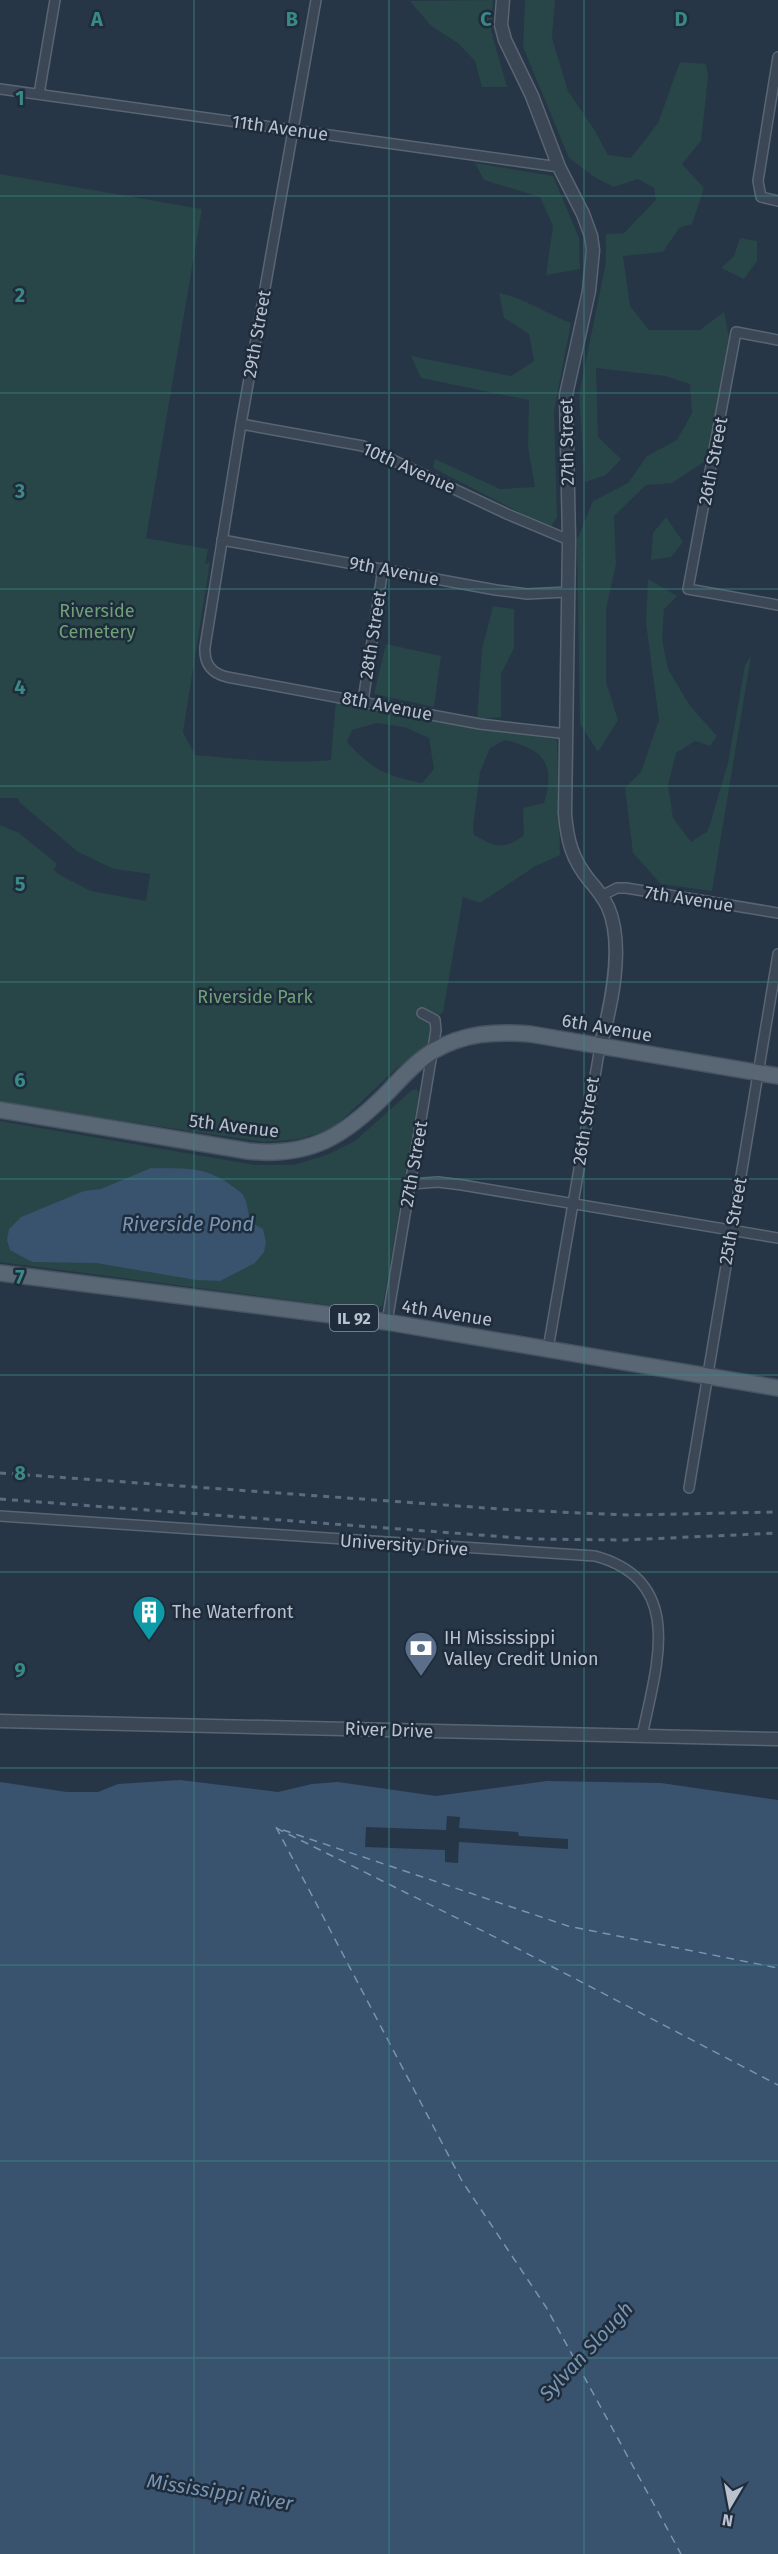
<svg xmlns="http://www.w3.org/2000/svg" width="778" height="2554" font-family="'Fira Sans',sans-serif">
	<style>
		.green { fill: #284547; fill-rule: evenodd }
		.water { fill: #39526e }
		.pier { fill: #263646 }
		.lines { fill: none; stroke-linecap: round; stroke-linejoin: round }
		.ferry { stroke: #7795b3; stroke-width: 1.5; stroke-dasharray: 8 6; stroke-linecap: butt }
		.minor-casing { stroke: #596572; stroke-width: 12 }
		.tertiary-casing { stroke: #596572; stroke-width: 15 }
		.primary-casing { stroke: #475361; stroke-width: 18 }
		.minor { stroke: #3b4755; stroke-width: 9 }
		.tertiary { stroke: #3b4755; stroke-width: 12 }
		.primary { stroke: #596775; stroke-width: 15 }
		.rail { stroke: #5d6c7c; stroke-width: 3; stroke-dasharray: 6 6; stroke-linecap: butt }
		.grid { fill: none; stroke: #3a8986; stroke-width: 1.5; stroke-opacity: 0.55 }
		.labels { text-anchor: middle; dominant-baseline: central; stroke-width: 5; stroke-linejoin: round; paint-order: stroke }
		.shield { fill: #1f2c3b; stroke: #8b95a2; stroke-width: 1.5 }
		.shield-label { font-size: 16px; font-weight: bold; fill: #b9c2ce }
		.street-label { font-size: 18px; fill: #b9c2ce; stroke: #1f2c3b }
		.park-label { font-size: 18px; fill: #6ea176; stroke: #1f2c3b }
		.poi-label { font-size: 18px; fill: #b9c2ce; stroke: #1f2c3b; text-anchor: start }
		.water-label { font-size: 20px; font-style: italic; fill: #7795b3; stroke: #1f2c3b }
		.grid-label { font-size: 20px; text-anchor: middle; font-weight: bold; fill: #3a8986; stroke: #1f2c3b; stroke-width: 5; stroke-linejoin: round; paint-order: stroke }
	</style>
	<rect width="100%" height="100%" fill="#263646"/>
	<g class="green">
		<polygon points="493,0 491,31 507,87 482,87 475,61 458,43 431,26 410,1"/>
		<polygon points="525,0 555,0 552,38 568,91 594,129 608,155 631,158 658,123 680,62 706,64 708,77 701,141 682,164 704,188 692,224 679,228 663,252 623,256 630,306 649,330 700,330 724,312 730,342 707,460 672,483 646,485 614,516 616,564 606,609 606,682 618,720 598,752 580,724 577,540 593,501 628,483 647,456 677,440 692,413 690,384 665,376 596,368 598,437 621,459 606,475 585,482 579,395 606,262 606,234 624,233 656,200 654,188 638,179 614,187 596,178 569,158 523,47"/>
		<polygon points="475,163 553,176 579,238 580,269 546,275 553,226 540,197 484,180"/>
		<path d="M0 174 202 209 146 538 208 549 205 564 210 562 183 732 195 755C240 759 286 764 331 760L336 700 557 740 560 855 534 867 480 903 463 897 443 1012 431 1022 432 1029 427 1045 397 1068 341 1121 328 1130 300 1139 265 1142 0 1103V825L19 833 57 864 54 869 58 874 91 891 146 901 150 874 114 869 78 852 20 803 18 798H0ZM377 723 404 727 429 738 434 769 422 783C385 775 374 771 347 742L352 730ZM505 740C544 750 556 763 544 803L523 808 524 835C503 851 496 847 474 835L473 827 480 772 490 748Z"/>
		<polygon points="740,238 757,241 757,261 744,279 721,268 734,256"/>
		<path d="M499 293C522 297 548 314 571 323L554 411 557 517 550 528 433 468 435 459 500 489 535 487 528 447 529 400 421 378 411 356 511 376 534 361 529 334 504 318Z"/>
		<polygon points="666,517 683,542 671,557 651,560 653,533"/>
		<polygon points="648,579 677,596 664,609 662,640 668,669 690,706 717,736 710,746 695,741 676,753 668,785 673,818 691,842 708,831 728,763 745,665 751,656 712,891 661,884 633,853 625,788 641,772 659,720 646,623"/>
		<polygon points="493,606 514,609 514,648 501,674 501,717 477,719 482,649"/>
		<polygon points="386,644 441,656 434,707 374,694"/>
		<polygon points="417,1089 419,1094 383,1305 374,1311 0,1262 0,1121 255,1165 294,1165 329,1154 355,1141 412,1090"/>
	</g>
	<g class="water">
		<path d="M151 1168C183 1169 205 1165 232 1186 235 1188 241 1192 243 1195 252 1210 243 1220 263 1229L266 1242 264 1252 255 1263 220 1281 196 1280 96 1263 32 1262 10 1250 7 1240 9 1229 21 1217 84 1191 101 1189Z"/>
		<polygon points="180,1780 278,1792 312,1784 338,1782 436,1796 547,1781 661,1783 778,1800 778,2554 0,2554 0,1782 67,1792 98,1792 118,1784"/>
	</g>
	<polygon class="pier" points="447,1816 460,1817 459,1828 518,1832 519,1836 568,1839 568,1849 459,1842 458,1863 445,1862 445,1850 365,1847 366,1827 446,1830"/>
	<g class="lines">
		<g class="ferry">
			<polyline points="276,1827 462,2181 546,2307 681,2554"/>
			<polyline points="276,1828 505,1942 778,2085"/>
			<polyline points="283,1830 568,1926 778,1968"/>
		</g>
		<defs>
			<g id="minor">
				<path d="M316 0 241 424 205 647C204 664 211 673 227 677L480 724 567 734"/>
				<polyline points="778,57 758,181 761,197 778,201"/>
				<polyline points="0,89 559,167"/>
				<polyline points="39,94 55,0"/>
				<polyline points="778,340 736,332 688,589 778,605"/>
				<polyline points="241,424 363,446 507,514 569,540"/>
				<polyline points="222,540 496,590 527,594 568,592"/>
				<polyline points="363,701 383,568"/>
				<polyline points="601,896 617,888 626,888 778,913"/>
				<polyline points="411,1184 438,1182 462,1185 778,1238"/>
				<polyline points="387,1322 436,1030 435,1020 422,1013"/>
				<polyline points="548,1349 600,1047"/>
				<polyline points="689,1488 778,954"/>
				<path d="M0 1516 595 1556C687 1581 656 1667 642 1736"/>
			</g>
			<g id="tertiary">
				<path d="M503 0 501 25 505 40 532 96 559 167 583 214 591 236 593 250 589 291 566 395 569 540 565 813C567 840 572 859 589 880 596 888 603 897 608 907 625 946 611 1007 600 1047"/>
				<polyline points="0,1721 778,1739"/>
			</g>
			<g id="primary">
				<path d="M0 1110 248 1151C311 1158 346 1135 389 1091 402 1077 416 1062 433 1051 464 1033 495 1031 530 1034L778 1076"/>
				<polyline points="0,1273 387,1322 778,1388"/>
			</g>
		</defs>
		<use href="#minor" class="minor-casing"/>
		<use href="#tertiary" class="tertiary-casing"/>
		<use href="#primary" class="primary-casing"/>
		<use href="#minor" class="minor"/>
		<use href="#tertiary" class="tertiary"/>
		<use href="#primary" class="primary"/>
		<g class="rail">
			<polyline points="0,1473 514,1510 628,1515 778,1512"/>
			<polyline points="0,1499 533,1539 625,1540 778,1533"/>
		</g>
	</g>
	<path class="grid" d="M194 0V2554M389 0V2554M584 0V2554M0 196H778M0 393H778M0 589H778M0 786H778M0 982H778M0 1179H778M0 1375H778M0 1572H778M0 1768H778M0 1965H778M0 2161H778M0 2358H778"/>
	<defs>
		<symbol id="building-pin" viewBox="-11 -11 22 30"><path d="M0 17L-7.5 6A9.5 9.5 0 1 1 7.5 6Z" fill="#0f9aa8" stroke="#1f2c3b"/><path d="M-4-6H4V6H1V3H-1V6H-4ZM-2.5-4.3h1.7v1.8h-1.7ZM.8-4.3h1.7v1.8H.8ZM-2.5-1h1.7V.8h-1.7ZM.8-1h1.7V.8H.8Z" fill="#fff"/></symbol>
		<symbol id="bank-pin" viewBox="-11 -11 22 30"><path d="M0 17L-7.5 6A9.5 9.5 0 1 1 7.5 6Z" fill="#5c6f8a" stroke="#1f2c3b"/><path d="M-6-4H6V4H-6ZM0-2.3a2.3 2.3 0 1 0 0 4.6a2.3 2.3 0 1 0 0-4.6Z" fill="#fff"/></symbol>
	</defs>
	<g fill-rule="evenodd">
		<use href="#building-pin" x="130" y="1593" width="38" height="52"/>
		<use href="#bank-pin" x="402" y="1629" width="38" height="52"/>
	</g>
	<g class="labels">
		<rect class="shield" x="330" y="1305" width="48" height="26" rx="4.5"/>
		<g class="shield-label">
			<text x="354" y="1318">IL 92</text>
		</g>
		<g class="street-label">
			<text transform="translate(280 128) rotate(8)">11th Avenue</text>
			<text transform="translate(257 334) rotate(-80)">29th Street</text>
			<text transform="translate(567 442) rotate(-91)">27th Street</text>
			<text transform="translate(713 461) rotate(-79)">26th Street</text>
			<text transform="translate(409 468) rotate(24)">10th Avenue</text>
			<text transform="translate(394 571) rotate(11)">9th Avenue</text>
			<text transform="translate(373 635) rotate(-81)">28th Street</text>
			<text transform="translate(387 706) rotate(11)">8th Avenue</text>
			<text transform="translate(689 899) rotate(9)">7th Avenue</text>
			<text transform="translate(607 1028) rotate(10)">6th Avenue</text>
			<text transform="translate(586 1121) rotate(-81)">26th Street</text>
			<text transform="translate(234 1126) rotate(7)">5th Avenue</text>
			<text transform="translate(414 1164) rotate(-80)">27th Street</text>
			<text transform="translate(733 1221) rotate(-80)">25th Street</text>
			<text transform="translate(447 1313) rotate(9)">4th Avenue</text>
			<text transform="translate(404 1545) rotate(4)">University Drive</text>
			<text transform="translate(389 1730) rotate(2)">River Drive</text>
		</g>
		<g class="park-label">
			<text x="97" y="611">Riverside<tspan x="97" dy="21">Cemetery</tspan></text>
			<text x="255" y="997">Riverside Park</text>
		</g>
		<g class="poi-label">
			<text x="172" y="1612">The Waterfront</text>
			<text x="444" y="1638">IH Mississippi<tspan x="444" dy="21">Valley Credit Union</tspan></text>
		</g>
		<g class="water-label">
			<text x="188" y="1224">Riverside Pond</text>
			<text transform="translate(586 2351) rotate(-47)">Sylvan Slough</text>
			<text transform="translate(220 2492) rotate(9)">Mississippi River</text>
		</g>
	</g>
	<g class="grid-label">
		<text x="97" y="26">A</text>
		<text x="292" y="26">B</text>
		<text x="486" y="26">C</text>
		<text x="681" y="26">D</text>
		<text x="20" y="105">1</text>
		<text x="20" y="302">2</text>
		<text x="20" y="498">3</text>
		<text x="20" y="694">4</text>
		<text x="20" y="891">5</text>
		<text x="20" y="1087">6</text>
		<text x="20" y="1284">7</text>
		<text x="20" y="1480">8</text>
		<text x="20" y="1677">9</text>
	</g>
	<g transform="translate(730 2506) rotate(190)" stroke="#1f2c3b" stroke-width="4.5" paint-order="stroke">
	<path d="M0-4.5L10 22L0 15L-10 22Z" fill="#b9c2ce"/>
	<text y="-9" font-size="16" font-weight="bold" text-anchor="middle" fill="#b9c2ce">N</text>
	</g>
</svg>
